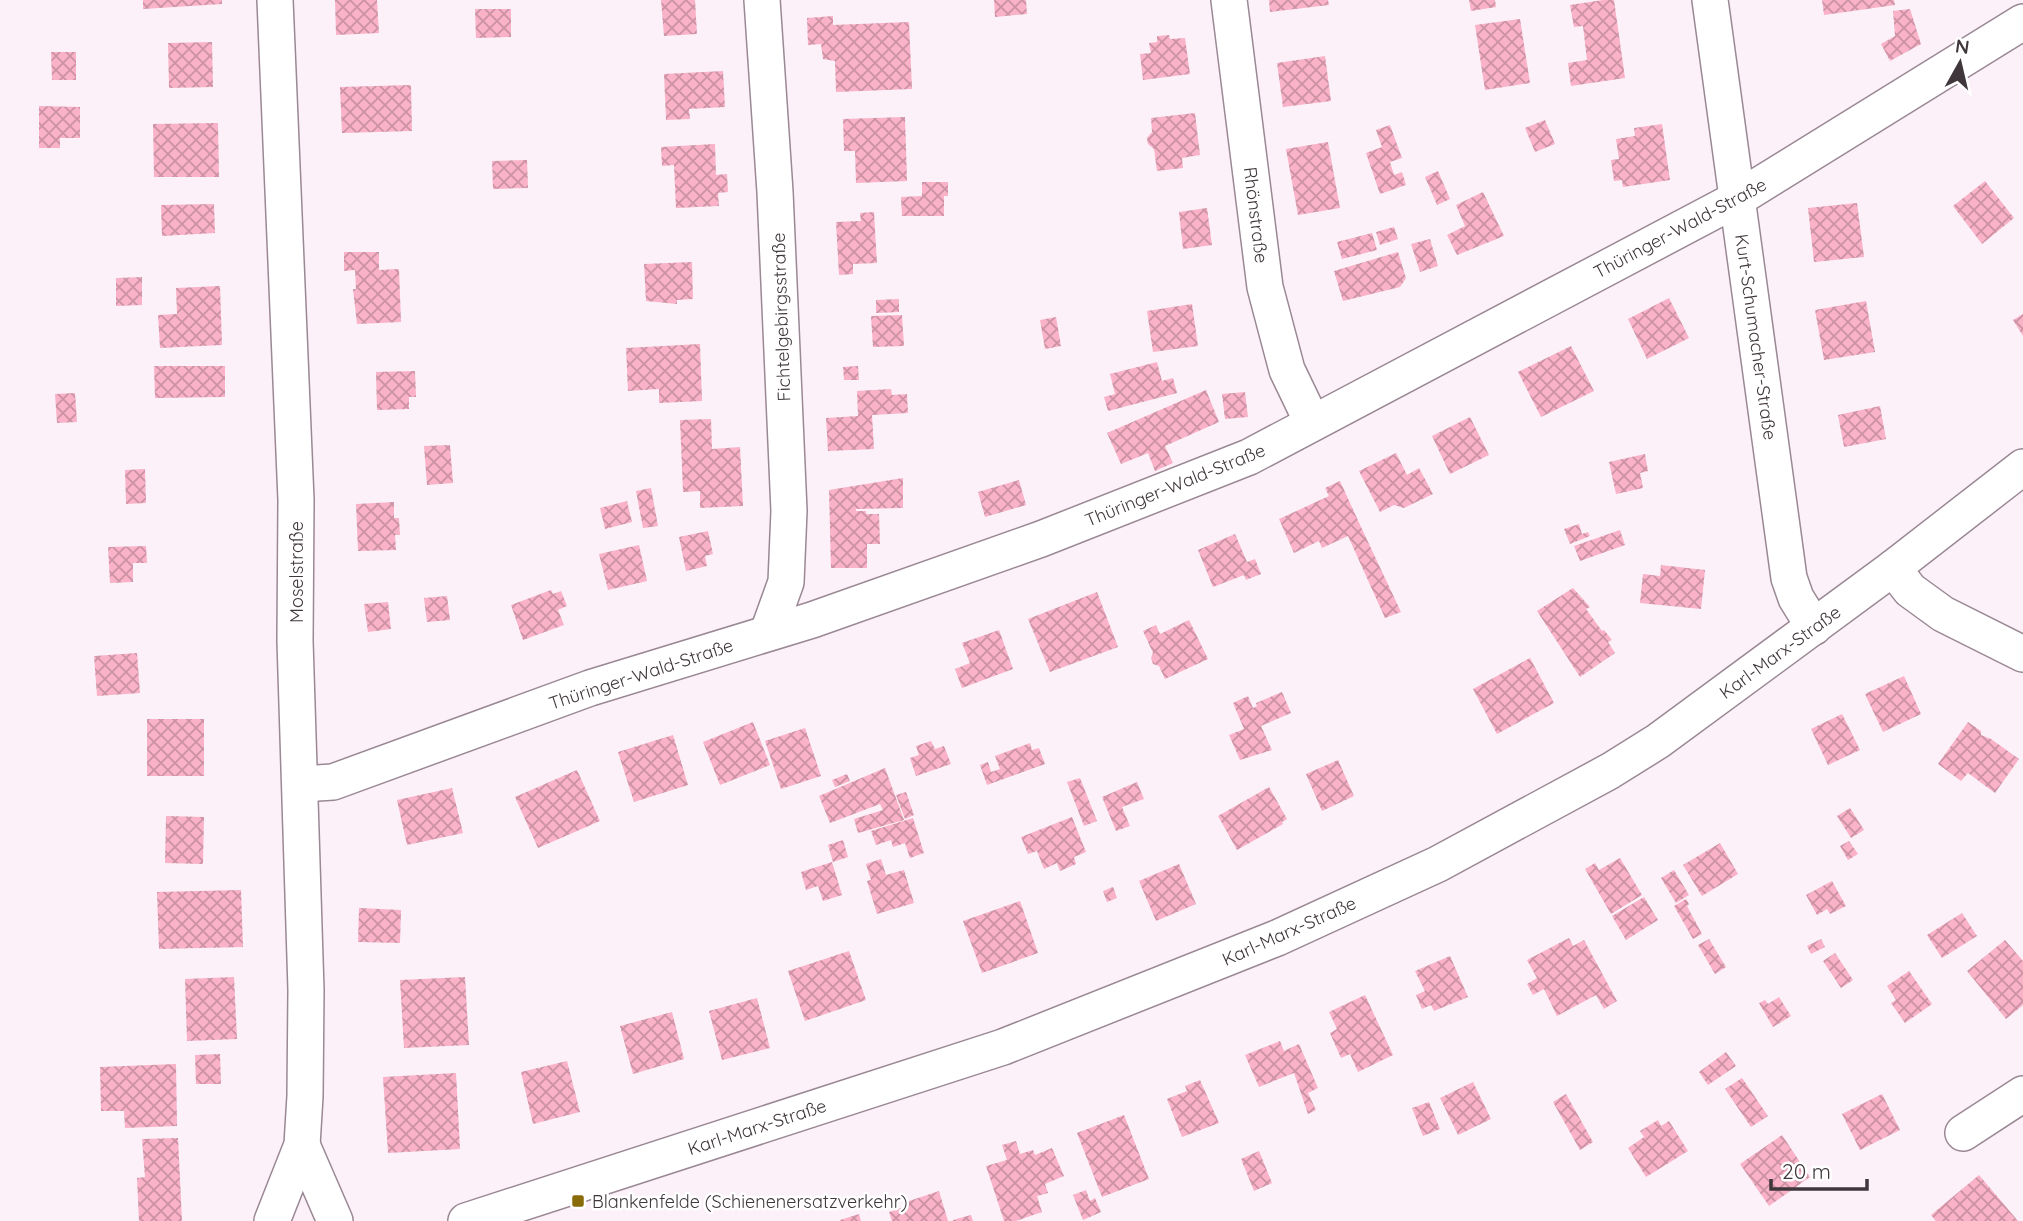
<svg xmlns="http://www.w3.org/2000/svg" width="2023" height="1221" font-family="Quicksand,sans-serif">
	<style>
		.building { fill: url(#building-cross-hatch) }
		.lines { fill: none; stroke-linecap: round; stroke-linejoin: round }
		.minor-casing { stroke: #9a8894; stroke-width: 38 }
		.minor { stroke: #fff; stroke-width: 35 }
		.poi-dot { fill: #896b09; stroke: #fff; stroke-width: 2.5 }
		.labels { text-anchor: middle; dominant-baseline: central; stroke-width: 5; stroke-linejoin: round; paint-order: stroke }
		.street-label { font-size: 18px; fill: #3f373c; stroke: #fff }
		.poi-label { font-size: 18px; fill: #3f373c; stroke: #fff; text-anchor: start }
	</style>
	<defs>
		<pattern id="building-cross-hatch" width="8" height="8" patternUnits="userSpaceOnUse" patternTransform="scale(1.75)"><rect width="8" height="8" fill="#f9b2c7"/><path d="M0 0l8 8M0 8l8-8" fill="none" stroke="#cb92a3"/></pattern>
	</defs>
	<rect width="100%" height="100%" fill="#fdf1f9"/>
	<g class="building">
		<polygon points="143,0 222,0 222,4 143,9"/>
		<polygon points="335,0 377,0 379,33 336,35"/>
		<polygon points="661,0 695,0 697,34 664,36"/>
		<polygon points="994,0 1026,0 1027,14 995,17"/>
		<polygon points="1269,0 1328,0 1329,5 1270,12"/>
		<polygon points="1469,0 1495,0 1496,7 1471,11"/>
		<polygon points="1603,0 1614,0 1625,78 1571,86 1568,63 1587,60 1583,26 1574,27 1570,5"/>
		<polygon points="1822,0 1894,0 1895,5 1824,15"/>
		<polygon points="475,9 511,9 511,37 476,38"/>
		<polygon points="1910,9 1921,44 1890,61 1881,44 1895,36 1893,11"/>
		<polygon points="833,16 833,25 909,22 912,89 836,92 835,61 823,59 821,44 808,45 807,18"/>
		<polygon points="1520,19 1530,83 1485,90 1475,25"/>
		<polygon points="1169,35 1170,39 1185,38 1190,74 1143,80 1140,54 1151,53 1149,43 1157,42 1157,36"/>
		<polygon points="212,42 213,87 169,88 168,43"/>
		<polygon points="51,52 76,52 76,80 52,80"/>
		<polygon points="1325,56 1331,101 1283,107 1277,63"/>
		<polygon points="723,71 725,107 689,109 690,119 666,120 664,74"/>
		<polygon points="411,85 412,131 342,133 340,87"/>
		<polygon points="39,106 80,107 80,138 60,138 60,148 39,148"/>
		<polygon points="1195,113 1200,155 1182,158 1183,168 1157,171 1154,149 1148,144 1147,138 1152,132 1151,118"/>
		<polygon points="905,117 907,181 856,183 855,151 844,151 843,119"/>
		<polygon points="1545,120 1555,144 1535,152 1525,128"/>
		<polygon points="218,123 219,177 154,177 153,124"/>
		<polygon points="1662,124 1670,180 1623,187 1622,180 1614,181 1611,160 1619,159 1616,139 1635,136 1634,128"/>
		<polygon points="1390,125 1402,158 1390,162 1394,175 1402,172 1406,185 1380,194 1366,153 1382,147 1376,130"/>
		<polygon points="1328,142 1340,208 1298,215 1286,149"/>
		<polygon points="715,144 716,175 727,174 728,192 718,193 719,206 676,208 674,165 662,166 661,147"/>
		<polygon points="527,160 528,188 493,189 492,161"/>
		<polygon points="1438,171 1450,199 1437,205 1425,177"/>
		<polygon points="1985,181 2014,218 1982,244 1953,206"/>
		<polygon points="922,182 948,182 948,196 944,196 944,216 902,216 901,197 922,196"/>
		<polygon points="1483,192 1504,236 1457,255 1447,235 1465,226 1456,205"/>
		<polygon points="1857,203 1864,257 1814,262 1808,208"/>
		<polygon points="214,204 215,233 162,236 161,205"/>
		<polygon points="1207,208 1212,245 1183,249 1179,212"/>
		<polygon points="874,212 877,263 853,264 853,274 839,275 836,222 861,221 860,213"/>
		<polygon points="1394,227 1398,239 1380,245 1376,232"/>
		<polygon points="1372,233 1377,250 1342,259 1337,242"/>
		<polygon points="1430,239 1438,266 1420,272 1411,244"/>
		<polygon points="344,252 379,252 379,270 399,269 401,322 357,324 353,289 356,289 355,270 344,271"/>
		<polygon points="1398,252 1406,278 1400,287 1343,301 1334,271"/>
		<polygon points="692,262 693,299 677,300 677,304 646,301 644,264"/>
		<polygon points="142,277 142,305 116,306 116,278"/>
		<polygon points="220,286 222,345 160,348 158,315 177,314 176,288"/>
		<polygon points="1669,298 1689,338 1647,359 1628,319"/>
		<polygon points="899,299 899,312 876,313 876,300"/>
		<polygon points="1866,301 1875,352 1824,360 1815,310"/>
		<polygon points="1192,304 1198,346 1153,352 1147,311"/>
		<polygon points="2023,314 2023,336 2013,320"/>
		<polygon points="902,315 904,346 873,347 871,316"/>
		<polygon points="1056,317 1061,346 1045,349 1040,320"/>
		<polygon points="700,344 702,401 659,403 659,389 628,391 626,348"/>
		<polygon points="1571,346 1594,391 1541,417 1518,372"/>
		<polygon points="1157,362 1162,381 1173,378 1177,393 1108,411 1104,397 1115,394 1110,374"/>
		<polygon points="154,366 225,366 225,397 155,398"/>
		<polygon points="858,366 859,380 844,380 843,367"/>
		<polygon points="415,371 416,397 409,397 409,409 377,410 376,372"/>
		<polygon points="891,389 892,395 907,394 908,413 872,415 874,449 828,451 826,418 858,416 857,391"/>
		<polygon points="1206,390 1219,422 1165,446 1173,463 1155,471 1148,453 1121,464 1107,433"/>
		<polygon points="1245,392 1248,417 1225,419 1222,394"/>
		<polygon points="75,393 77,422 57,423 55,394"/>
		<polygon points="1880,406 1886,439 1844,447 1838,415"/>
		<polygon points="1470,417 1489,455 1450,474 1432,436"/>
		<polygon points="711,419 712,449 740,447 743,506 700,508 700,491 683,492 680,420"/>
		<polygon points="450,445 453,483 427,485 424,446"/>
		<polygon points="1396,453 1407,475 1419,468 1433,494 1404,508 1394,505 1380,512 1359,471"/>
		<polygon points="1645,454 1648,471 1640,473 1643,488 1616,494 1609,462"/>
		<polygon points="145,469 146,503 126,504 125,470"/>
		<polygon points="903,478 903,508 856,509 856,511 866,511 866,514 879,514 880,544 867,544 867,568 831,568 829,490"/>
		<polygon points="1019,480 1026,505 985,517 978,492"/>
		<polygon points="1340,481 1361,527 1401,612 1385,618 1348,536 1322,548 1319,541 1294,553 1279,519 1329,496 1325,488"/>
		<polygon points="651,488 658,526 643,528 636,491"/>
		<polygon points="627,501 632,522 605,529 600,508"/>
		<polygon points="394,502 394,518 399,518 400,535 395,535 396,550 358,551 356,504"/>
		<polygon points="1579,524 1582,534 1588,532 1590,536 1570,544 1564,529"/>
		<polygon points="1620,530 1625,545 1580,561 1574,546"/>
		<polygon points="708,531 713,554 705,556 707,566 686,571 679,537"/>
		<polygon points="1235,534 1247,562 1255,559 1261,574 1246,580 1244,575 1213,587 1198,550"/>
		<polygon points="639,545 647,581 608,590 599,554"/>
		<polygon points="146,546 147,563 133,563 133,582 110,583 108,547"/>
		<polygon points="1661,565 1705,570 1701,609 1640,603 1643,574 1660,576"/>
		<polygon points="1573,588 1590,607 1586,609 1602,631 1604,630 1612,640 1608,642 1615,653 1580,677 1537,611"/>
		<polygon points="551,590 553,594 561,591 567,606 558,610 564,625 523,640 511,605"/>
		<polygon points="1097,592 1118,647 1050,672 1028,619"/>
		<polygon points="447,596 450,620 427,622 424,598"/>
		<polygon points="388,602 391,629 368,632 364,604"/>
		<polygon points="1189,620 1208,659 1165,679 1159,666 1153,664 1151,658 1153,653 1143,631 1156,625 1160,634"/>
		<polygon points="999,630 1013,669 962,688 955,669 970,663 962,643"/>
		<polygon points="137,653 140,693 97,696 94,656"/>
		<polygon points="1530,658 1554,703 1497,734 1473,689"/>
		<polygon points="1904,676 1921,714 1883,732 1865,694"/>
		<polygon points="1282,692 1291,713 1261,726 1272,750 1240,760 1229,735 1244,729 1233,703 1248,696 1253,708 1257,706 1256,703"/>
		<polygon points="1842,714 1860,750 1828,765 1811,729"/>
		<rect x="147" y="719" width="57" height="57"/>
		<polygon points="753,722 770,765 720,785 703,742"/>
		<polygon points="1968,722 1981,731 1981,735 1991,739 2019,759 1995,793 1968,773 1961,781 1938,764"/>
		<polygon points="805,728 821,776 781,789 765,741"/>
		<polygon points="673,735 688,785 634,802 618,752"/>
		<polygon points="931,741 935,749 944,746 951,764 916,776 910,758 919,755 916,746"/>
		<polygon points="1030,743 1032,750 1039,748 1045,764 987,785 980,765 988,762 991,772 1000,769 995,756"/>
		<polygon points="1338,760 1354,796 1322,811 1306,774"/>
		<polygon points="885,768 904,820 858,833 854,819 883,810 880,804 830,823 819,796"/>
		<polygon points="577,770 600,821 538,848 515,797"/>
		<polygon points="847,774 850,781 835,787 832,780"/>
		<polygon points="1080,778 1097,821 1084,826 1067,782"/>
		<polygon points="1137,782 1144,799 1122,807 1130,826 1116,831 1102,797"/>
		<polygon points="1269,787 1287,819 1282,822 1283,824 1237,850 1218,816"/>
		<polygon points="452,788 463,833 407,845 397,800"/>
		<polygon points="906,792 914,815 905,819 896,795"/>
		<polygon points="1850,808 1864,830 1851,838 1837,816"/>
		<polygon points="166,816 204,817 203,864 165,863"/>
		<polygon points="1072,817 1086,852 1074,857 1076,864 1060,871 1057,863 1044,869 1037,851 1028,854 1021,837"/>
		<polygon points="913,818 924,853 910,858 905,843 893,847 891,840 876,845 871,831"/>
		<polygon points="843,840 848,857 833,862 828,845"/>
		<polygon points="1849,841 1858,854 1848,860 1840,846"/>
		<polygon points="1720,843 1738,874 1702,896 1683,865"/>
		<polygon points="1620,858 1642,895 1611,914 1585,869 1595,863 1599,870"/>
		<polygon points="881,859 886,875 904,870 914,903 877,914 867,881 871,880 866,864"/>
		<polygon points="832,862 842,895 823,901 818,886 806,890 801,872"/>
		<polygon points="1179,864 1196,904 1156,921 1139,881"/>
		<polygon points="1674,870 1689,895 1676,903 1661,878"/>
		<polygon points="1832,881 1846,906 1830,914 1827,909 1817,915 1806,895"/>
		<polygon points="1113,887 1117,898 1107,902 1103,891"/>
		<polygon points="241,890 243,947 159,949 157,892"/>
		<polygon points="1644,897 1658,920 1626,940 1612,916"/>
		<polygon points="1686,899 1689,904 1687,906 1702,934 1693,939 1674,906"/>
		<polygon points="1020,901 1038,953 982,973 963,921"/>
		<polygon points="359,908 401,910 400,943 358,942"/>
		<polygon points="1962,913 1977,936 1942,958 1927,935"/>
		<polygon points="1569,938 1573,946 1584,940 1617,1001 1604,1009 1596,995 1557,1016 1544,989 1533,995 1527,984 1537,978 1527,960"/>
		<polygon points="1709,939 1726,967 1715,974 1698,945"/>
		<polygon points="1821,939 1825,947 1811,954 1807,946"/>
		<polygon points="2005,940 2023,961 2023,1005 2006,1019 1967,971"/>
		<polygon points="849,951 866,1000 805,1021 788,971"/>
		<polygon points="1835,953 1853,980 1841,988 1823,961"/>
		<polygon points="1450,956 1468,997 1434,1011 1431,1005 1422,1009 1416,995 1425,991 1415,971"/>
		<polygon points="1909,971 1932,1004 1905,1023 1891,1003 1896,1000 1887,986"/>
		<polygon points="234,977 237,1039 187,1041 185,979"/>
		<polygon points="465,977 469,1045 404,1048 400,980"/>
		<polygon points="1365,995 1393,1055 1358,1072 1350,1054 1341,1058 1330,1033 1337,1029 1329,1012"/>
		<polygon points="1779,997 1791,1016 1773,1027 1759,1003 1765,1000 1768,1004"/>
		<polygon points="757,998 770,1048 722,1060 709,1011"/>
		<polygon points="672,1012 684,1059 633,1074 620,1026"/>
		<polygon points="1280,1041 1284,1051 1299,1044 1318,1088 1308,1093 1316,1110 1308,1114 1294,1073 1259,1087 1245,1055"/>
		<polygon points="1726,1052 1736,1066 1708,1085 1699,1072"/>
		<polygon points="220,1054 221,1084 196,1084 195,1055"/>
		<polygon points="567,1061 580,1112 533,1124 521,1072"/>
		<polygon points="176,1064 177,1126 125,1128 124,1111 101,1111 100,1067"/>
		<polygon points="456,1073 460,1149 388,1153 383,1077"/>
		<polygon points="1742,1078 1768,1116 1751,1127 1725,1089"/>
		<polygon points="1200,1080 1219,1123 1182,1137 1167,1099 1187,1091 1185,1086"/>
		<polygon points="1473,1082 1491,1119 1458,1135 1440,1098"/>
		<polygon points="1566,1094 1593,1142 1580,1150 1553,1102"/>
		<polygon points="1882,1094 1900,1130 1860,1150 1842,1114"/>
		<polygon points="1429,1102 1440,1129 1423,1136 1412,1108"/>
		<polygon points="1124,1115 1149,1179 1102,1197 1077,1133"/>
		<polygon points="1658,1120 1661,1126 1669,1121 1688,1151 1646,1177 1628,1148 1644,1137 1640,1131"/>
		<polygon points="1782,1135 1810,1177 1769,1206 1740,1164"/>
		<polygon points="178,1138 182,1221 139,1221 137,1178 145,1177 142,1139"/>
		<polygon points="1016,1141 1020,1154 1033,1150 1035,1155 1052,1148 1064,1176 1045,1184 1048,1193 1037,1196 1042,1212 1016,1221 1004,1221 986,1166 1007,1160 1002,1145"/>
		<polygon points="1259,1151 1272,1183 1254,1191 1241,1159"/>
		<polygon points="1979,1175 2018,1221 1936,1221 1931,1215"/>
		<polygon points="1086,1190 1090,1201 1095,1198 1101,1212 1083,1220 1073,1195"/>
		<polygon points="939,1191 948,1221 892,1221 889,1212 904,1207 903,1203"/>
		<polygon points="859,1214 861,1221 840,1221 840,1220"/>
		<polygon points="971,1215 973,1221 953,1221 953,1220"/>
	</g>
	<g class="lines">
		<defs>
			<g id="minor">
				<polyline points="762,0 775,192 789,511 786,582 768,632"/>
				<polyline points="1229,0 1265,287 1287,370 1312,422"/>
				<polyline points="1710,0 1789,578 1796,598 1814,627"/>
				<polyline points="1893,568 1910,590 1943,614 2023,654"/>
				<polyline points="301,784 333,782 590,688 812,620 1041,539 1249,457 1737,199 2023,22"/>
				<polyline points="1963,1133 2023,1094"/>
				<polyline points="302,1145 335,1221"/>
				<polyline points="272,1221 302,1145 305,1096 306,990 295,641 296,500 275,0"/>
				<polyline points="466,1221 1003,1047 1277,938 1438,864 1610,771 1658,741 1893,568 2023,467"/>
			</g>
		</defs>
		<use href="#minor" class="minor-casing"/>
		<use href="#minor" class="minor"/>
	</g>
	<rect class="poi-dot" x="571" y="1194" width="14" height="14" rx="3.5"/>
	<g class="labels">
		<g class="street-label">
			<text transform="translate(1256 215) rotate(83)">Rhönstraße</text>
			<text transform="translate(1680 228) rotate(-28)">Thüringer-Wald-Straße</text>
			<text transform="translate(781 317) rotate(-92)">Fichtelgebirgsstraße</text>
			<text transform="translate(1756 337) rotate(82)">Kurt-Schumacher-Straße</text>
			<text transform="translate(1175 485) rotate(-22)">Thüringer-Wald-Straße</text>
			<text transform="translate(296 572) rotate(-90)">Moselstraße</text>
			<text transform="translate(1780 652) rotate(-36)">Karl-Marx-Straße</text>
			<text transform="translate(641 674) rotate(-18)">Thüringer-Wald-Straße</text>
			<text transform="translate(1289 931) rotate(-24)">Karl-Marx-Straße</text>
			<text transform="translate(757 1127) rotate(-18)">Karl-Marx-Straße</text>
		</g>
		<g class="poi-label">
			<text x="592" y="1201">Blankenfelde (Schienenersatzverkehr)</text>
		</g>
	</g>
	<g transform="translate(1960 63) rotate(8)" stroke="#ffffff" stroke-width="5" paint-order="stroke">
	<path d="M0-5L12 26L0 18L-12 26Z" fill="#3f373c"/>
	<text y="-10" font-size="19" font-weight="bold" text-anchor="middle" fill="#3f373c">N</text>
	</g>
	<path d="M1771 1179v10h96v-10" fill="none" stroke="#3f373c" stroke-width="3.5"/>
	<text x="1782" y="1179" font-size="21" fill="#3f373c" stroke="#ffffff" stroke-width="5" paint-order="stroke">20 m</text>
</svg>
